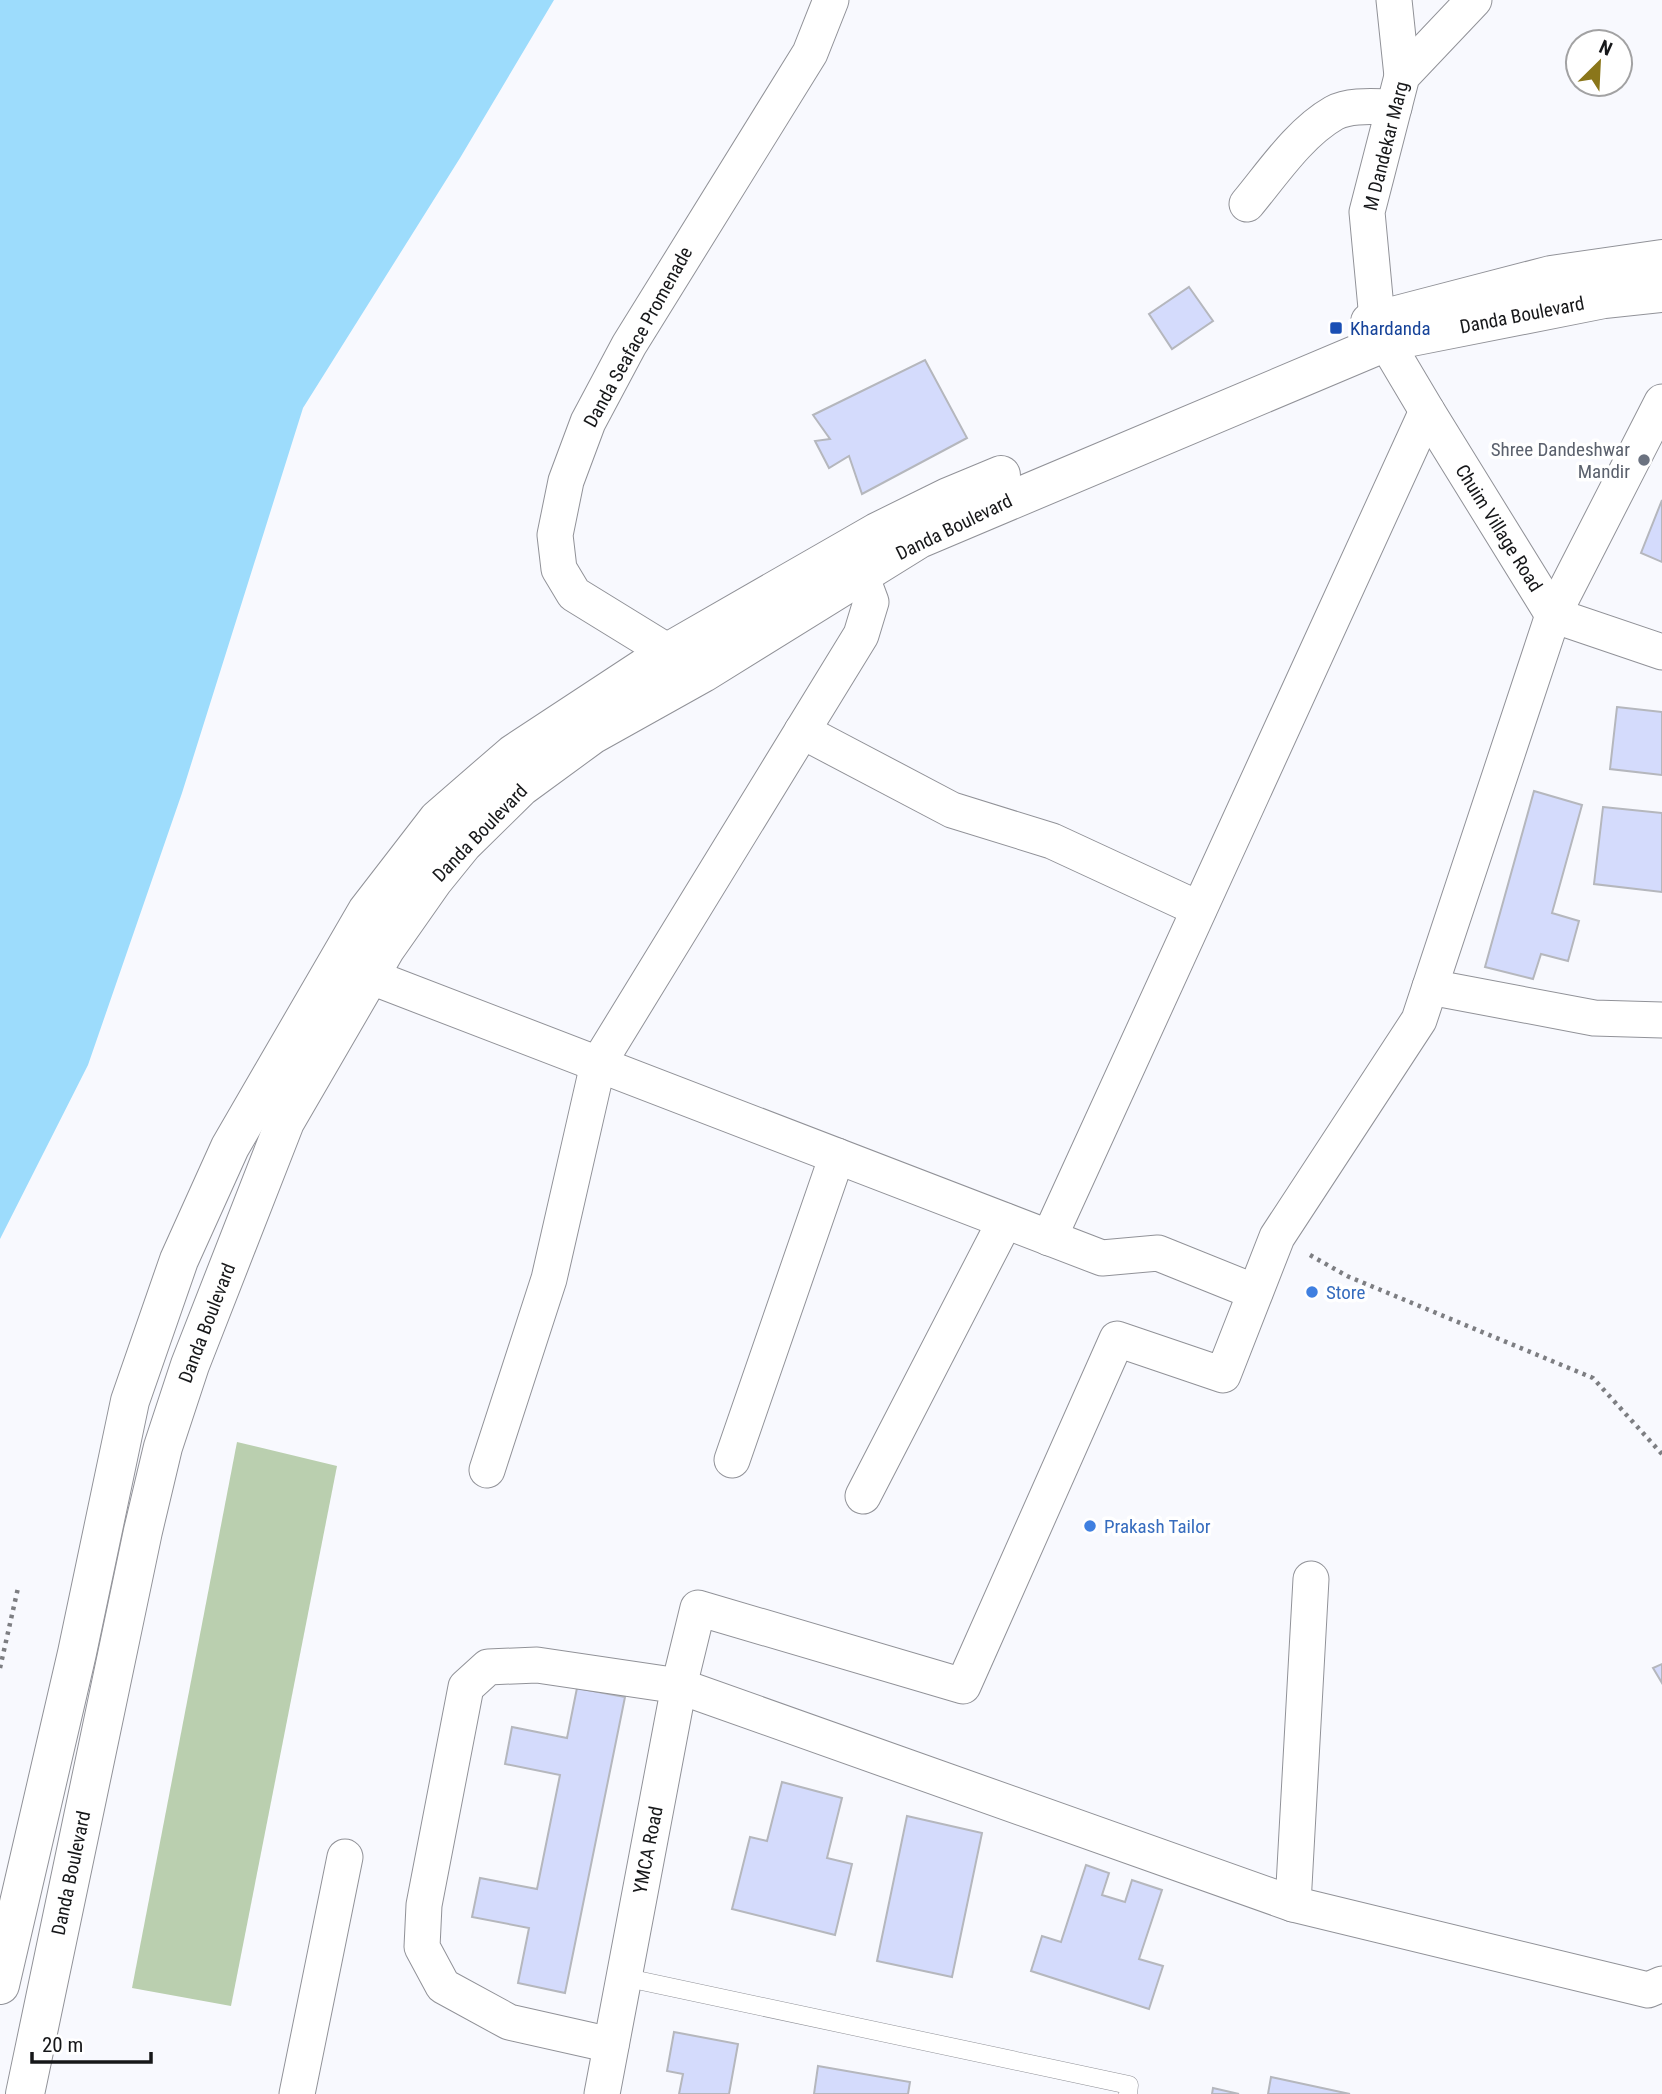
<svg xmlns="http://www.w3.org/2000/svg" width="1662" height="2094" font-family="'Roboto Condensed',sans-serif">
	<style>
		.green { fill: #bacfaf }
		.water { fill: #9ddcfc }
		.building { fill: #d4dbfc; stroke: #b5b7bd; stroke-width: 2 }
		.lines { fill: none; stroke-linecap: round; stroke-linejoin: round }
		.lane-casing { stroke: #919298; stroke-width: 19 }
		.street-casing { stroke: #919298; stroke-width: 37 }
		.secondary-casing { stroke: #919298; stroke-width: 40 }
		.path { stroke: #7d7e82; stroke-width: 4.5; stroke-dasharray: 3.5 5; stroke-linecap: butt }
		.lane { stroke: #fff; stroke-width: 18 }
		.street { stroke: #fff; stroke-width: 35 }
		.secondary { stroke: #fff; stroke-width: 38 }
		.transit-dot { fill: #1a4fb4; stroke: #fff; stroke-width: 2.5 }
		.worship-dot { fill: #6b7280; stroke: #fff; stroke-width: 2.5 }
		.shop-dot { fill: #3f7fe0; stroke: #fff; stroke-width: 2.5 }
		.labels { text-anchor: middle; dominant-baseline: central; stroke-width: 7; stroke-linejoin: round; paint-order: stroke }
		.street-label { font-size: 19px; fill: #161719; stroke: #fff }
		.transit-label { font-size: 19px; fill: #164399; stroke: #fff; text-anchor: start }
		.worship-label { font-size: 19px; fill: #5b616d; stroke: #fff; text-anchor: end }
		.shop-label { font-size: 19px; fill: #366cbe; stroke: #fff; text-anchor: start }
	</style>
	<rect width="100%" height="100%" fill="#f8f9fe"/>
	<polygon class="green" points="237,1442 337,1466 231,2006 132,1988"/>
	<polygon class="water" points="0,0 554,0 460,158 303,408 182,793 88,1065 0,1239"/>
	<g class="building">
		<polygon points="1189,287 1213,321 1172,349 1149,314"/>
		<polygon points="925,360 967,438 862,494 849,456 829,468 815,441 830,439 813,415"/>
		<polygon points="1662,500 1662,562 1641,553"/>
		<polygon points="1617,707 1662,712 1662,775 1610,769"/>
		<polygon points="1534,791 1582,805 1552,913 1579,921 1568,961 1541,954 1533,979 1485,967"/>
		<polygon points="1603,807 1662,813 1662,892 1594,884"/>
		<polygon points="1662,1664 1662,1683 1653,1668"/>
		<polygon points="577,1688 625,1697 565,1993 518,1983 529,1928 472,1917 480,1878 537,1889 560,1775 505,1764 512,1727 567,1738"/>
		<polygon points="782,1782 842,1798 827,1858 852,1864 835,1935 732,1909 750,1837 767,1841"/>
		<polygon points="907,1816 982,1833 952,1977 877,1961"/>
		<polygon points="1086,1865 1109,1873 1102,1895 1125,1902 1132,1880 1162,1890 1139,1959 1163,1966 1149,2009 1031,1971 1042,1936 1061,1942"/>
		<polygon points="674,2032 738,2044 729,2094 679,2094 683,2074 667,2071"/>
		<polygon points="818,2066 910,2082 908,2094 814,2094"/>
		<polygon points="1271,2077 1350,2094 1268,2094"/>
		<polygon points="1213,2088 1239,2094 1212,2094"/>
	</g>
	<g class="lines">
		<defs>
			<polyline id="lane" points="623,1977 1129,2085 1128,2094"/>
			<g id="street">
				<polyline points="1394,0 1402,76"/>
				<polyline points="1474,0 1402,76 1367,212 1377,319 1386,342 1427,411 1553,615 1662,652"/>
				<path d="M1247 204C1272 174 1299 133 1334 113 1351 104 1376 107 1394 107"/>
				<polyline points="691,666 574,594 559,569 555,535 566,481 588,422 629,345 810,53 831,0"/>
				<polyline points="802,731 952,810 1052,841 1199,909"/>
				<polyline points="346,962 369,976 1102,1258 1158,1253 1255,1292"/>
				<polyline points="1430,987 1594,1018 1662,1020"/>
				<polyline points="1049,1238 1427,411"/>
				<polyline points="732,1460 837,1156"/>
				<polyline points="487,1470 549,1279 598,1064 861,635 871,602 861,575"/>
				<polyline points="863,1496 1005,1221"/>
				<polyline points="1293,1904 1311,1579"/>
				<polyline points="611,2045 509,2022 443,1986 422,1947 424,1905 466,1687 488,1667 537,1665 679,1686 1293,1904 1648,1990 1662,1984"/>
				<polyline points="297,2094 345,1857"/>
				<polyline points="602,2094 679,1686 698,1608 963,1686 1117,1339 1223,1375 1277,1237 1419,1020 1553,615 1662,402"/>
			</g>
			<g id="secondary">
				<polyline points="1370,322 1551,275 1662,259"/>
				<polyline points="0,1985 77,1653 130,1401 179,1260 230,1147 367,911 438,819 513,754 668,652 877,532 948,497 1001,475"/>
				<polyline points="25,2094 143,1531 163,1447 190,1365 285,1122 386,948 433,881 463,844 521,787 592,735 703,673 919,539 1386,342 1604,299 1662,293"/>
			</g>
		</defs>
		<use href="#lane" class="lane-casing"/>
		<use href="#street" class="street-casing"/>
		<use href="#secondary" class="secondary-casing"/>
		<g class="path">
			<polyline points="1310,1255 1347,1276 1593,1378 1662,1454"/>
			<polyline points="0,1668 18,1588"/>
		</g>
		<use href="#lane" class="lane"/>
		<use href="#street" class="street"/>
		<use href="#secondary" class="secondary"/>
	</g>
	<rect class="transit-dot" x="1329" y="321" width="14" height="14" rx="3.5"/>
	<circle class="worship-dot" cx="1644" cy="460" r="7"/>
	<g class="shop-dot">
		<circle cx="1312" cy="1292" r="7"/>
		<circle cx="1090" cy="1526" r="7"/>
	</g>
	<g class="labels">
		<g class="street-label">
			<text transform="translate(1386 146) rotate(-76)">M Dandekar Marg</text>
			<text transform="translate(1522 315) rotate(-11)">Danda Boulevard</text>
			<text transform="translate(638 337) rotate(-61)">Danda Seaface Promenade</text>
			<text transform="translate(954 527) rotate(-26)">Danda Boulevard</text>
			<text transform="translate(1499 528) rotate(58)">Chuim Village Road</text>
			<text transform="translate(480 833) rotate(-46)">Danda Boulevard</text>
			<text transform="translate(207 1323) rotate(-69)">Danda Boulevard</text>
			<text transform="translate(648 1850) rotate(-79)">YMCA Road</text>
			<text transform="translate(71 1873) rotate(-78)">Danda Boulevard</text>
		</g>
		<g class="transit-label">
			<text x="1350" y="328">Khardanda</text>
		</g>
		<g class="worship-label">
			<text x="1630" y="449">Shree Dandeshwar<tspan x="1630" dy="22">Mandir</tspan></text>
		</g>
		<g class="shop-label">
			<text x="1326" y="1292">Store</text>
			<text x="1104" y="1526">Prakash Tailor</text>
		</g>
	</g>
	<g transform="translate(1599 63) rotate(24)"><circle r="33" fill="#ffffff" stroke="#a2a2a3" stroke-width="2"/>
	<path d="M0-5L12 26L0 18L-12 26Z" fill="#8a761a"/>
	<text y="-10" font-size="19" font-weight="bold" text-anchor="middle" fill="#161719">N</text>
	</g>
	<path d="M32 2052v10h119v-10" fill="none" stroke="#161719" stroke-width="3.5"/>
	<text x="42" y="2052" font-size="21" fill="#161719" stroke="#ffffff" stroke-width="5" paint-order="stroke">20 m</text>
</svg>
